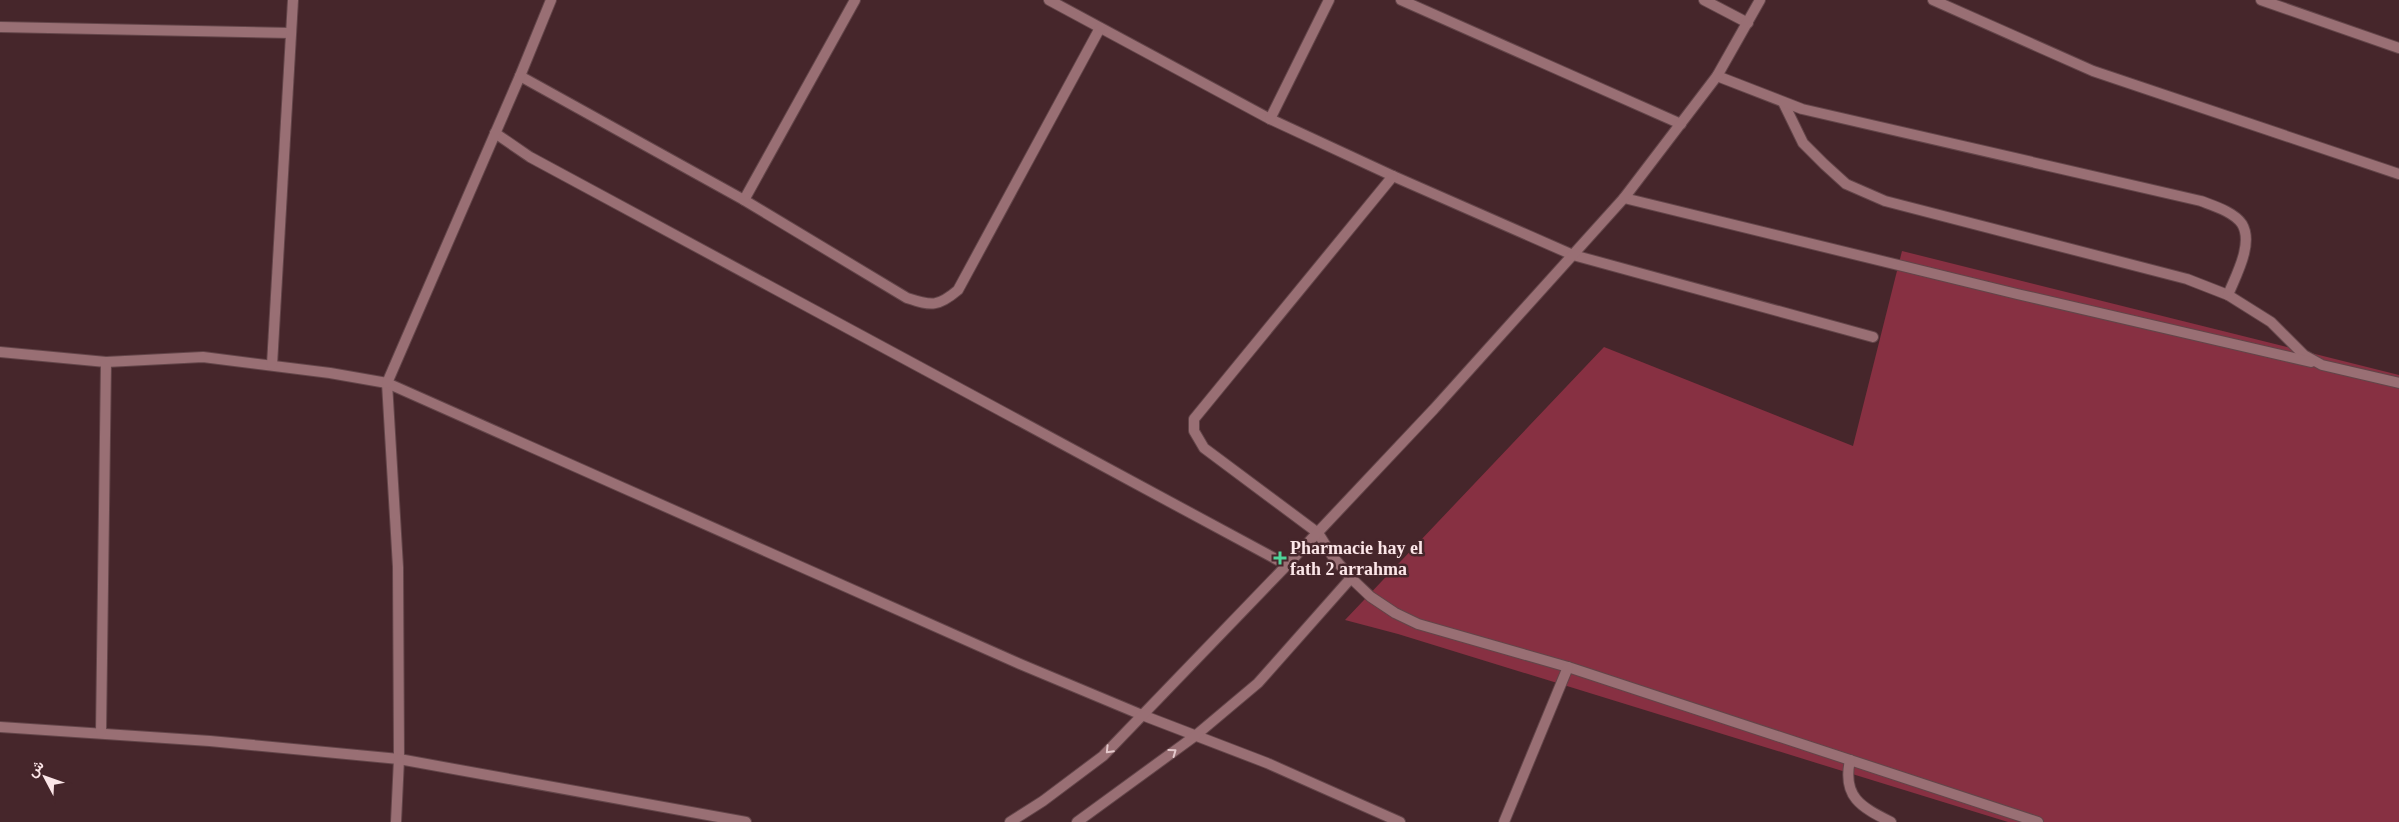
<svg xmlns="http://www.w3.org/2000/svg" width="2399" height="822" font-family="'Times New Roman',Vazirmatn,serif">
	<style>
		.green { fill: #873042 }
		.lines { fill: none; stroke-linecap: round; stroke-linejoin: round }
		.service-casing { stroke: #634549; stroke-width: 12 }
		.minor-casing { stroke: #634549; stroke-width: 12 }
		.service { stroke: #996f74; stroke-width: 10 }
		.minor { stroke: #996f74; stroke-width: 10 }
		.oneway { stroke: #e3c8cb }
		.poi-dot { fill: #4fd399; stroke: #46262b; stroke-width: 2 }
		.labels { text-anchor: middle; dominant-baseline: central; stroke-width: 5; stroke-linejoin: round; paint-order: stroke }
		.poi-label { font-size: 18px; font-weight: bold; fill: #fce6e8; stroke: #46262b; text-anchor: start }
	</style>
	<rect width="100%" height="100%" fill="#46262b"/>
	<polygon class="green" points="1902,251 2399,375 2399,822 2008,822 1398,634 1345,620 1604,347 1853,446"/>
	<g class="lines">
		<defs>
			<g id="service">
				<polyline points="1784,104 1803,143 1824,164 1846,184 1885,201 2187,279 2228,295"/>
				<polyline points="387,383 398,567 399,759"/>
			</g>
			<g id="minor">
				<polyline points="1049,0 1270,119 1393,176 1573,255 1873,337"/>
				<polyline points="1401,0 1681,124"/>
				<polyline points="1704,0 1748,23"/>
				<polyline points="1933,0 2093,71 2399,174"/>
				<polyline points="2261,0 2399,48"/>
				<polyline points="0,27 291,33"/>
				<path d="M520 76 744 200 907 298C932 306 938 307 958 290L1100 28"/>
				<path d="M1717 76 1802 109 2201 201C2214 206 2234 212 2242 224 2254 244 2235 277 2228 295L2271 322 2304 355 2322 365 2399 383"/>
				<polyline points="1270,119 1329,0"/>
				<polyline points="495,133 530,157 1287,565"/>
				<polyline points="1393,176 1194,419 1194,431 1204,448 1318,533 1333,557 1351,578 1371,597 1395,613 1418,624 1568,667 2038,822"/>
				<polyline points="1624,198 2017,294 2311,362"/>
				<polyline points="744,200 855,0"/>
				<polyline points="0,352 106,362 203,357 330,373 387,383 1020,664 1142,715 1267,763 1400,822"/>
				<polyline points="272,365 293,0"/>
				<polyline points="387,383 520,76 551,0"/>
				<polyline points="0,727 210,741 399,759 746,822"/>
				<polyline points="101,733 106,362"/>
				<path d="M1850 760C1842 797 1861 807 1891 822"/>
				<polyline points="396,822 399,759"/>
				<polyline points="1010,822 1043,801 1103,756 1287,565 1434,409 1624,198 1717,76 1760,0"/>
				<polyline points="1077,822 1195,736 1258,683 1351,578"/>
				<polyline points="1504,822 1568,667"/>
			</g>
		</defs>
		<use href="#service" class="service-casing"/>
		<use href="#minor" class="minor-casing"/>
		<use href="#service" class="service"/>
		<use href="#minor" class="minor"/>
	</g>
	<defs><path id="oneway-chevron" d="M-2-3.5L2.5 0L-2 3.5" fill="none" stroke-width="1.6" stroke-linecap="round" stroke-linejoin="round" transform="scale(1.25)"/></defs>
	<g class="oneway">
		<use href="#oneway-chevron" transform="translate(1109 750) rotate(134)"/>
		<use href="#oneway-chevron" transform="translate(1173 752) rotate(-36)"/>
	</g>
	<path class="poi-dot" d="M1277.5 550.5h5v5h5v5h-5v5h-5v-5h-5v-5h5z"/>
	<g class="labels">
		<g class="poi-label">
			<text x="1290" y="548">Pharmacie hay el<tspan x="1290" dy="21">fath 2 arrahma</tspan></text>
		</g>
	</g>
	<g transform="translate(45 777) rotate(311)" stroke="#46262b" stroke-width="4" paint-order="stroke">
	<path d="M0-4L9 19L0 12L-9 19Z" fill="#fce6e8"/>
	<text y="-8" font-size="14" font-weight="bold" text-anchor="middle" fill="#fce6e8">ش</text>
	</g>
</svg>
